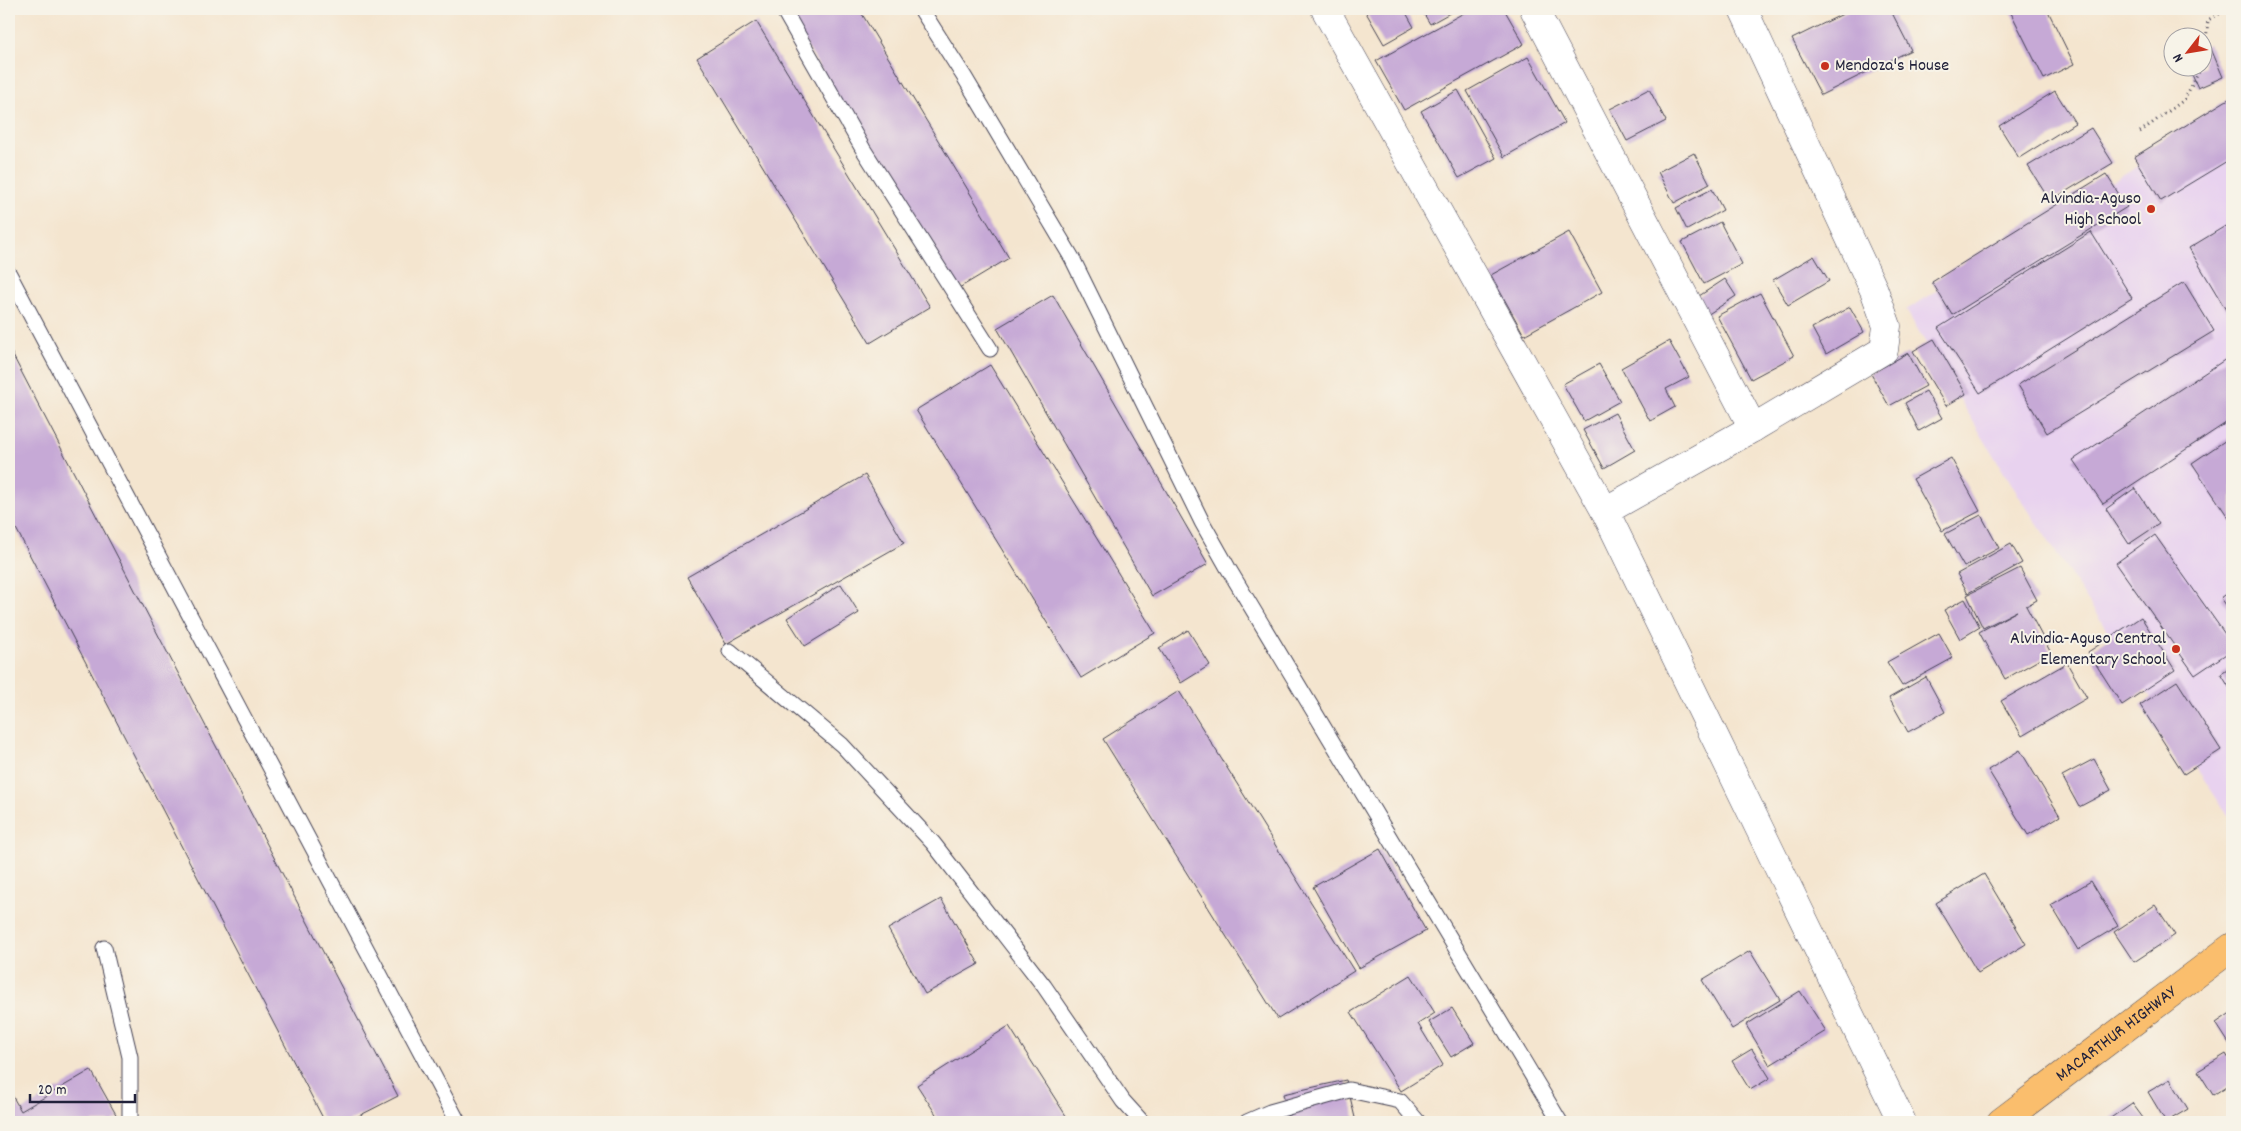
<svg xmlns="http://www.w3.org/2000/svg" width="2241" height="1131" font-family="Dekko,sans-serif">
	<style>
		.built { fill: #e8d2ef }
		.building { fill: #c6a9d6 }
		.lines { fill: none; stroke-linecap: round; stroke-linejoin: round }
		.lane-casing { stroke: #423f51; stroke-width: 17 }
		.street-casing { stroke: #423f51; stroke-width: 29 }
		.highway-casing { stroke: #423f51; stroke-width: 29 }
		.path { stroke: #423f51; stroke-width: 3; stroke-dasharray: 1 4; stroke-linecap: butt }
		.lane { stroke: #fff; stroke-width: 15 }
		.street { stroke: #fff; stroke-width: 28 }
		.highway { stroke: #fabe6d; stroke-width: 28 }
		.poi-dot { fill: #c8321e; stroke: #f7f3e8; stroke-width: 2 }
		.labels { text-anchor: middle; dominant-baseline: central; stroke-width: 4; stroke-linejoin: round; paint-order: stroke }
		.poi-label { font-size: 18px; fill: #22223b; stroke: #f7f3e8; text-anchor: end }
		.street-label { font-size: 18px; fill: #22223b; stroke: #f7f3e8 }
	</style>
	<rect width="100%" height="100%" fill="#f7f3e8"/>
	<filter id="ink" filterUnits="userSpaceOnUse"><feTurbulence type="fractalNoise" baseFrequency=".02" numOctaves="2"/><feDisplacementMap in="SourceGraphic" scale="10" xChannelSelector="R" yChannelSelector="G"/><feConvolveMatrix kernelMatrix="1 2 1 2 8 2 1 2 1" color-interpolation-filters="sRGB"/></filter>
	<filter id="wash" filterUnits="userSpaceOnUse"><feTurbulence type="fractalNoise" baseFrequency=".0096" numOctaves="4" result="noise"/><feDisplacementMap in="SourceGraphic" scale="20" xChannelSelector="R" yChannelSelector="G"/><feGaussianBlur stdDeviation="1.12" result="paint"/><feColorMatrix in="noise" values="0 0 0 0 0 0 0 0 0 0 0 0 0 0 0 0 0 1.4 0 .05"/><feComposite in="paint" operator="in"/></filter>
	<g filter="url(#wash)">
		<rect width="100%" height="100%" fill="#f4e5cf"/>
		<polygon class="built" points="2232,108 2232,822 2006,476 1906,310"/>
		<g id="blocks">
			<g class="building">
				<polygon points="785,9 859,9 1009,258 954,291"/>
				<polygon points="1364,9 1404,9 1414,27 1384,44"/>
				<polygon points="1421,9 1457,9 1430,24"/>
				<polygon points="1471,9 1504,9 1524,44 1404,110 1376,61"/>
				<polygon points="1853,9 1890,9 1911,50 1821,95 1792,39"/>
				<polygon points="2009,9 2047,9 2074,64 2044,79"/>
				<polygon points="756,21 930,307 870,343 697,58"/>
				<polygon points="2209,44 2223,77 2198,88 2189,68 2204,68 2204,47"/>
				<polygon points="1528,57 1565,123 1504,157 1467,91"/>
				<polygon points="1649,89 1666,121 1627,141 1610,109"/>
				<polygon points="1458,90 1496,158 1459,178 1421,111"/>
				<polygon points="2055,91 2075,123 2019,158 1999,126"/>
				<polygon points="2232,97 2232,158 2161,201 2134,157"/>
				<polygon points="2091,128 2113,163 2050,201 2028,166"/>
				<polygon points="1694,153 1710,184 1674,203 1658,172"/>
				<polygon points="2106,174 2127,207 1952,315 1932,282"/>
				<polygon points="1712,189 1723,210 1687,230 1676,208"/>
				<polygon points="1720,222 1742,264 1704,284 1682,242"/>
				<polygon points="2232,222 2232,320 2189,248"/>
				<polygon points="1569,232 1602,292 1524,335 1491,275"/>
				<polygon points="2091,232 2132,298 1980,393 1938,328"/>
				<polygon points="1814,256 1829,281 1788,305 1773,280"/>
				<polygon points="1725,279 1736,296 1707,315 1696,298"/>
				<polygon points="2184,282 2214,331 2047,433 2018,385"/>
				<polygon points="1760,293 1794,356 1751,379 1717,316"/>
				<polygon points="1053,295 1208,564 1152,596 997,328"/>
				<polygon points="1850,307 1864,332 1826,354 1812,328"/>
				<polygon points="1934,339 1966,394 1946,406 1913,351"/>
				<polygon points="1669,341 1689,377 1666,389 1675,407 1650,421 1621,368"/>
				<polygon points="9,348 398,1096 347,1122 325,1122 9,515"/>
				<polygon points="1908,353 1926,386 1889,406 1871,374"/>
				<polygon points="2232,355 2232,419 2103,504 2073,460"/>
				<polygon points="1599,364 1620,401 1584,421 1563,384"/>
				<polygon points="990,365 1155,633 1081,678 916,410"/>
				<polygon points="1926,391 1942,418 1919,431 1905,403"/>
				<polygon points="1615,413 1635,450 1604,468 1583,430"/>
				<polygon points="2232,436 2232,523 2192,463"/>
				<polygon points="1951,458 1980,511 1942,531 1913,479"/>
				<polygon points="865,475 904,543 726,644 687,577"/>
				<polygon points="2135,488 2159,524 2129,544 2106,509"/>
				<polygon points="1981,515 1999,548 1964,567 1945,534"/>
				<polygon points="2155,535 2232,644 2232,650 2195,675 2116,563"/>
				<polygon points="2011,544 2022,563 1968,593 1957,574"/>
				<polygon points="2020,568 2037,600 2026,606 2051,653 2005,679 1979,632 2017,611 1983,628 1967,595"/>
				<polygon points="841,584 859,613 805,646 787,618"/>
				<polygon points="2232,590 2232,613 2221,598"/>
				<polygon points="1965,599 1980,627 1960,639 1944,610"/>
				<polygon points="2141,617 2175,670 2122,705 2088,652"/>
				<polygon points="1188,630 1210,665 1181,683 1159,648"/>
				<polygon points="1939,633 1953,658 1902,686 1887,662"/>
				<polygon points="2067,663 2087,698 2022,736 2001,701"/>
				<polygon points="2232,667 2232,692 2221,674"/>
				<polygon points="1926,677 1945,712 1908,732 1889,698"/>
				<polygon points="2177,681 2221,750 2184,774 2140,705"/>
				<polygon points="1179,691 1354,971 1278,1019 1103,739"/>
				<polygon points="2020,750 2060,816 2028,835 1988,770"/>
				<polygon points="2094,759 2111,790 2079,807 2062,776"/>
				<polygon points="1380,849 1426,931 1359,968 1313,887"/>
				<polygon points="1984,874 2026,944 1978,973 1936,903"/>
				<polygon points="2091,881 2118,926 2078,950 2051,905"/>
				<polygon points="941,899 979,964 925,994 888,929"/>
				<polygon points="2155,905 2175,935 2134,962 2114,932"/>
				<polygon points="1750,951 1780,1000 1732,1029 1702,980"/>
				<polygon points="1411,975 1435,1013 1418,1024 1443,1065 1401,1091 1351,1012"/>
				<polygon points="1800,991 1826,1031 1770,1065 1746,1025"/>
				<polygon points="1452,1008 1474,1043 1451,1057 1429,1022"/>
				<polygon points="2232,1012 2232,1048 2216,1023"/>
				<polygon points="1009,1026 1070,1122 941,1122 917,1085"/>
				<polygon points="1752,1049 1770,1078 1750,1090 1732,1061"/>
				<polygon points="2226,1054 2232,1064 2232,1083 2213,1095 2198,1071"/>
				<polygon points="91,1070 118,1118 111,1122 9,1122 9,1090 21,1111"/>
				<polygon points="2170,1079 2188,1109 2166,1122 2148,1092"/>
				<polygon points="1346,1080 1356,1122 1289,1122 1283,1094"/>
				<polygon points="2132,1103 2146,1122 2105,1122"/>
			</g>
		</g>
	</g>
	<g filter="url(#ink)">
		<use href="#blocks" fill-opacity="0" stroke="#423f51" stroke-width="1"/>
		<g class="lines">
			<defs>
				<g id="lane">
					<polyline points="783,9 863,149 990,349"/>
					<polyline points="921,9 965,78 1072,258 1202,522 1228,568 1560,1122"/>
					<polyline points="9,274 458,1122"/>
					<polyline points="730,651 842,745 933,843 1044,986 1123,1101 1142,1122"/>
					<polyline points="104,948 130,1057 130,1122"/>
					<polyline points="1247,1122 1270,1112 1349,1090 1400,1101 1418,1122"/>
				</g>
				<g id="street">
					<polyline points="1325,9 1605,511 1902,1122"/>
					<polyline points="1534,9 1753,428"/>
					<polyline points="1605,511 1753,428 1884,350 1887,326 1874,290 1743,9"/>
				</g>
				<g id="highway">
					<path id="s1" d="M2001 1122 2232 947"/>
				</g>
			</defs>
			<use href="#lane" class="lane-casing"/>
			<use href="#street" class="street-casing"/>
			<use href="#highway" class="highway-casing"/>
			<g class="path">
				<polyline points="2204,63 2208,20 2228,9"/>
				<polyline points="2140,132 2184,100 2201,68"/>
			</g>
			<use href="#lane" class="lane"/>
			<use href="#street" class="street"/>
			<use href="#highway" class="highway"/>
		</g>
	</g>
	<g class="poi-dot">
		<circle cx="1825" cy="66" r="5"/>
		<circle cx="2151" cy="209" r="5"/>
		<circle cx="2176" cy="649" r="5"/>
	</g>
	<g class="labels">
		<g class="poi-label">
			<text x="1835" y="66" text-anchor="start">Mendoza's House</text>
			<text x="2141" y="199">Alvindia-Aguso<tspan x="2141" dy="21">High School</tspan></text>
			<text x="2166" y="639">Alvindia-Aguso Central<tspan x="2166" dy="21">Elementary School</tspan></text>
		</g>
		<g class="street-label">
			<text stroke="none"><textPath href="#s1" startOffset="145">MACARTHUR HIGHWAY</textPath></text>
		</g>
	</g>
	<rect width="2241" height="1131" fill="none" stroke="#f7f3e8" stroke-width="30"/>
	<g transform="translate(2188 52) rotate(239)"><circle r="24" fill="#f7f3e8" stroke="#a29fa3"/>
	<path d="M0-4L9 19L0 12L-9 19Z" fill="#c8321e"/>
	<text y="-8" font-size="14" font-weight="bold" text-anchor="middle" fill="#22223b">N</text>
	</g>
	<path d="M30 1094v8h105v-8" fill="none" stroke="#22223b" stroke-width="2.5"/>
	<text x="38" y="1094" font-size="15" fill="#22223b" stroke="#f7f3e8" stroke-width="4" paint-order="stroke">20 m</text>
</svg>
